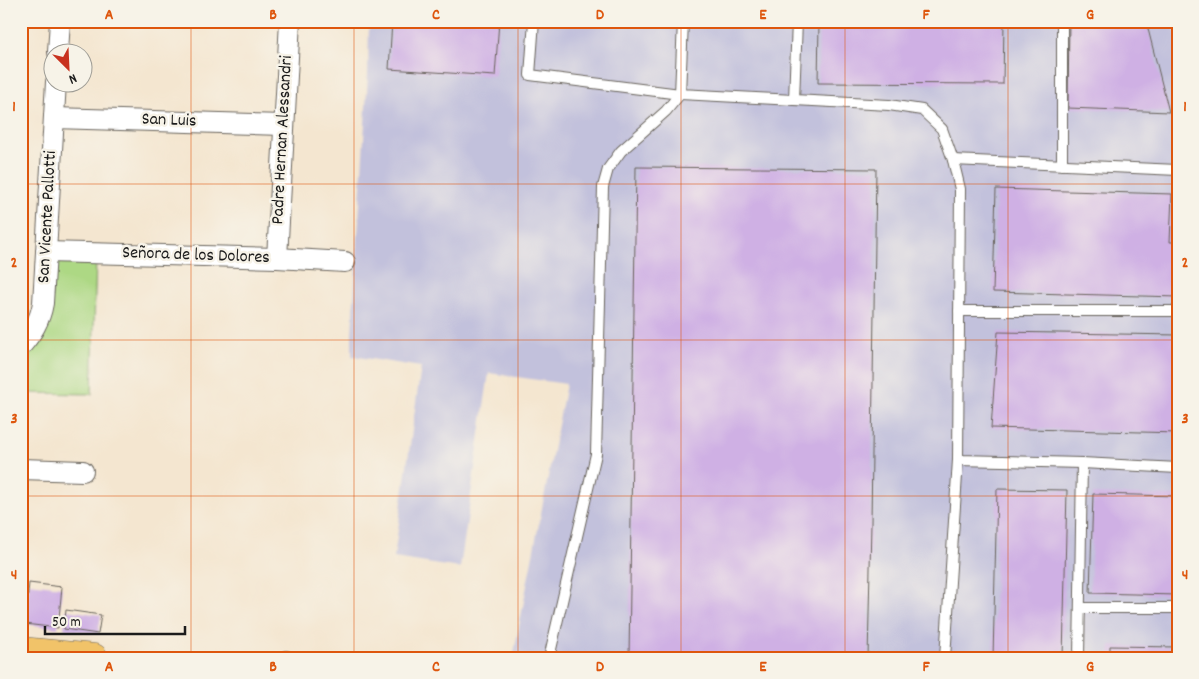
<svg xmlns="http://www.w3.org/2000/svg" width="1199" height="679" font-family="Dekko,sans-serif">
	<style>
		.industrial { fill: #c2c1dc }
		.green { fill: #add884; stroke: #647a50 }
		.building { fill: #cfb0e4 }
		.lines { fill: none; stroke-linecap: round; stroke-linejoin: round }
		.lane-casing { stroke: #68635b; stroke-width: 12 }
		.street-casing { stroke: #68635b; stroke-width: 22 }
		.primary-casing { stroke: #68635b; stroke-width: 29 }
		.lane { stroke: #fff; stroke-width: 10 }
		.street { stroke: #fff; stroke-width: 20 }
		.primary { stroke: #f1c369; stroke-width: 28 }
		.grid { fill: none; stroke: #de560d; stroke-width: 1; stroke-opacity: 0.55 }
		.labels { text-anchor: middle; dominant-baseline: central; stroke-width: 5; stroke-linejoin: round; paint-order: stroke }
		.street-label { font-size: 18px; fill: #1c1c1c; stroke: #f7f3e8 }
		.neatline { fill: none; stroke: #de560d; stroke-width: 2 }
		.grid-label { font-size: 16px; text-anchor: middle; font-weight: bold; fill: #de560d }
	</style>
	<rect width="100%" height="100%" fill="#f7f3e8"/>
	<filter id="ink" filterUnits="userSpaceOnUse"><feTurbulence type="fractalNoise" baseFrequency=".02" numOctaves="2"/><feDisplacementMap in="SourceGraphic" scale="10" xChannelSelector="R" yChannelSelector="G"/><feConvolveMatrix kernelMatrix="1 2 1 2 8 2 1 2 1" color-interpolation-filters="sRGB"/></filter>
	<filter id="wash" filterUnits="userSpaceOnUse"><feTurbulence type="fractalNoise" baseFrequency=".0096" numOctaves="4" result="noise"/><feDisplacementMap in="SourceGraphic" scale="20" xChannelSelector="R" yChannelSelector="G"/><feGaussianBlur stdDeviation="1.12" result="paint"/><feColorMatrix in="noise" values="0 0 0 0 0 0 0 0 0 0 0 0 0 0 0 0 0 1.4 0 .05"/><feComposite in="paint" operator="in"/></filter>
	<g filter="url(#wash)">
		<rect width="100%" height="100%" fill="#f4e6d0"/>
		<polygon class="industrial" points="369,21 1173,21 1178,39 1178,658 513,658 566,384 489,373 460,568 394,558 421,367 352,356 352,333 368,74"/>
		<polygon class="green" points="55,260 96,260 92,394 21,393 21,360 49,326"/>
		<g id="blocks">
			<g class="building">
				<polygon points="392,21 499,21 495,76 389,69"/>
				<polygon points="819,21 1004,21 1003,84 818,83"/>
				<polygon points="1069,21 1146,21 1169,112 1068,108"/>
				<polygon points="636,167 876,169 871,524 868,658 629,658"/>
				<polygon points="996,189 1172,194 1170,242 1178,242 1178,297 993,292"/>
				<polygon points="998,332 1178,335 1178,433 991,428"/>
				<polygon points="997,489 1067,490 1063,658 993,658"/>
				<polygon points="1093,494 1178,496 1178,595 1090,593"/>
				<polygon points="29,583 62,587 58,628 25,624"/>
				<polygon points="66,610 101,615 98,634 64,629"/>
				<polygon points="1110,646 1178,647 1178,658 1110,658"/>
			</g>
		</g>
	</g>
	<g filter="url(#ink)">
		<use href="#blocks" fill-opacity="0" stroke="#68635b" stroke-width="1"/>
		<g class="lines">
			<defs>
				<g id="lane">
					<polyline points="534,21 530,75 680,94"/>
					<polyline points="683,21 680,94 889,105 922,110 942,129 953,160 960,189 958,460 1082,463 1178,468"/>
					<polyline points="794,100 797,21"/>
					<polyline points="953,160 1178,170"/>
					<polyline points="1062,165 1062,21"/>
					<polyline points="959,311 1178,311"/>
					<polyline points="1080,608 1178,608"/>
					<polyline points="285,658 286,656 292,658"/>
					<polyline points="549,658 596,454 603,187 608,169 621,151 666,111 680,94"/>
					<polyline points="945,658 958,460"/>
					<polyline points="1079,658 1082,463"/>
				</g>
				<g id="street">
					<polyline points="58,52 60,21"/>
					<polyline points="54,118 284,125"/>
					<polyline points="46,252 277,258 345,262"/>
					<polyline points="277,258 290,21"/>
					<path d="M21 346C32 333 40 321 43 303L56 82"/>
					<polyline points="21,469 83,471"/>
				</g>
				<polyline id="primary" points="21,651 94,658"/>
			</defs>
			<use href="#lane" class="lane-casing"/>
			<use href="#street" class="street-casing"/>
			<use href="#primary" class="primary-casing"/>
			<use href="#lane" class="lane"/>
			<use href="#street" class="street"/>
			<use href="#primary" class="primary"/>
		</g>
	</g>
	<path class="grid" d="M191 21V658M354 21V658M518 21V658M681 21V658M845 21V658M1008 21V658M21 184H1178M21 340H1178M21 496H1178"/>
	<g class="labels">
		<g class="street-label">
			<text transform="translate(169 121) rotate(2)">San Luis</text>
			<text transform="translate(283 140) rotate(-87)">Padre Hernan Alessandri</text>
			<text transform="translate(48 217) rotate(-87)">San Vicente Pallotti</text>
			<text transform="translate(196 256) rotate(2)">Señora de los Dolores</text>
		</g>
	</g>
	<rect width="1199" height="679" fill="none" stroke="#f7f3e8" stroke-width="55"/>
	<g transform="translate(68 68) rotate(156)"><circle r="24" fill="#f7f3e8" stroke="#9f9d96"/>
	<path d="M0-4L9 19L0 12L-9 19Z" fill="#c8321e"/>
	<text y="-8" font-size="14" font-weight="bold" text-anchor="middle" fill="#1c1c1c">N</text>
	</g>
	<path d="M45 626v8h140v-8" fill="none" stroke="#1c1c1c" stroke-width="2.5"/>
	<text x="52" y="626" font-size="15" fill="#1c1c1c" stroke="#f7f3e8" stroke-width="4" paint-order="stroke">50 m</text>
	<rect x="28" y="28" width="1144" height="624" class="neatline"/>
	<g class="grid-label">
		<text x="109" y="19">A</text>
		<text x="273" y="19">B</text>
		<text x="436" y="19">C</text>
		<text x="600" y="19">D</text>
		<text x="763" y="19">E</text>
		<text x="926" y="19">F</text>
		<text x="1090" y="19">G</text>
		<text x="14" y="111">1</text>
		<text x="1185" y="111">1</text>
		<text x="14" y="267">2</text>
		<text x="1185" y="267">2</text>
		<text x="14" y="423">3</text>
		<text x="1185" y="423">3</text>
		<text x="14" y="579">4</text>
		<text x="1185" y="579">4</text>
		<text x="109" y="671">A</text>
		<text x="273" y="671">B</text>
		<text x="436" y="671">C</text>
		<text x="600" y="671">D</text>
		<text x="763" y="671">E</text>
		<text x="926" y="671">F</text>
		<text x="1090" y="671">G</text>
	</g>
</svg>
